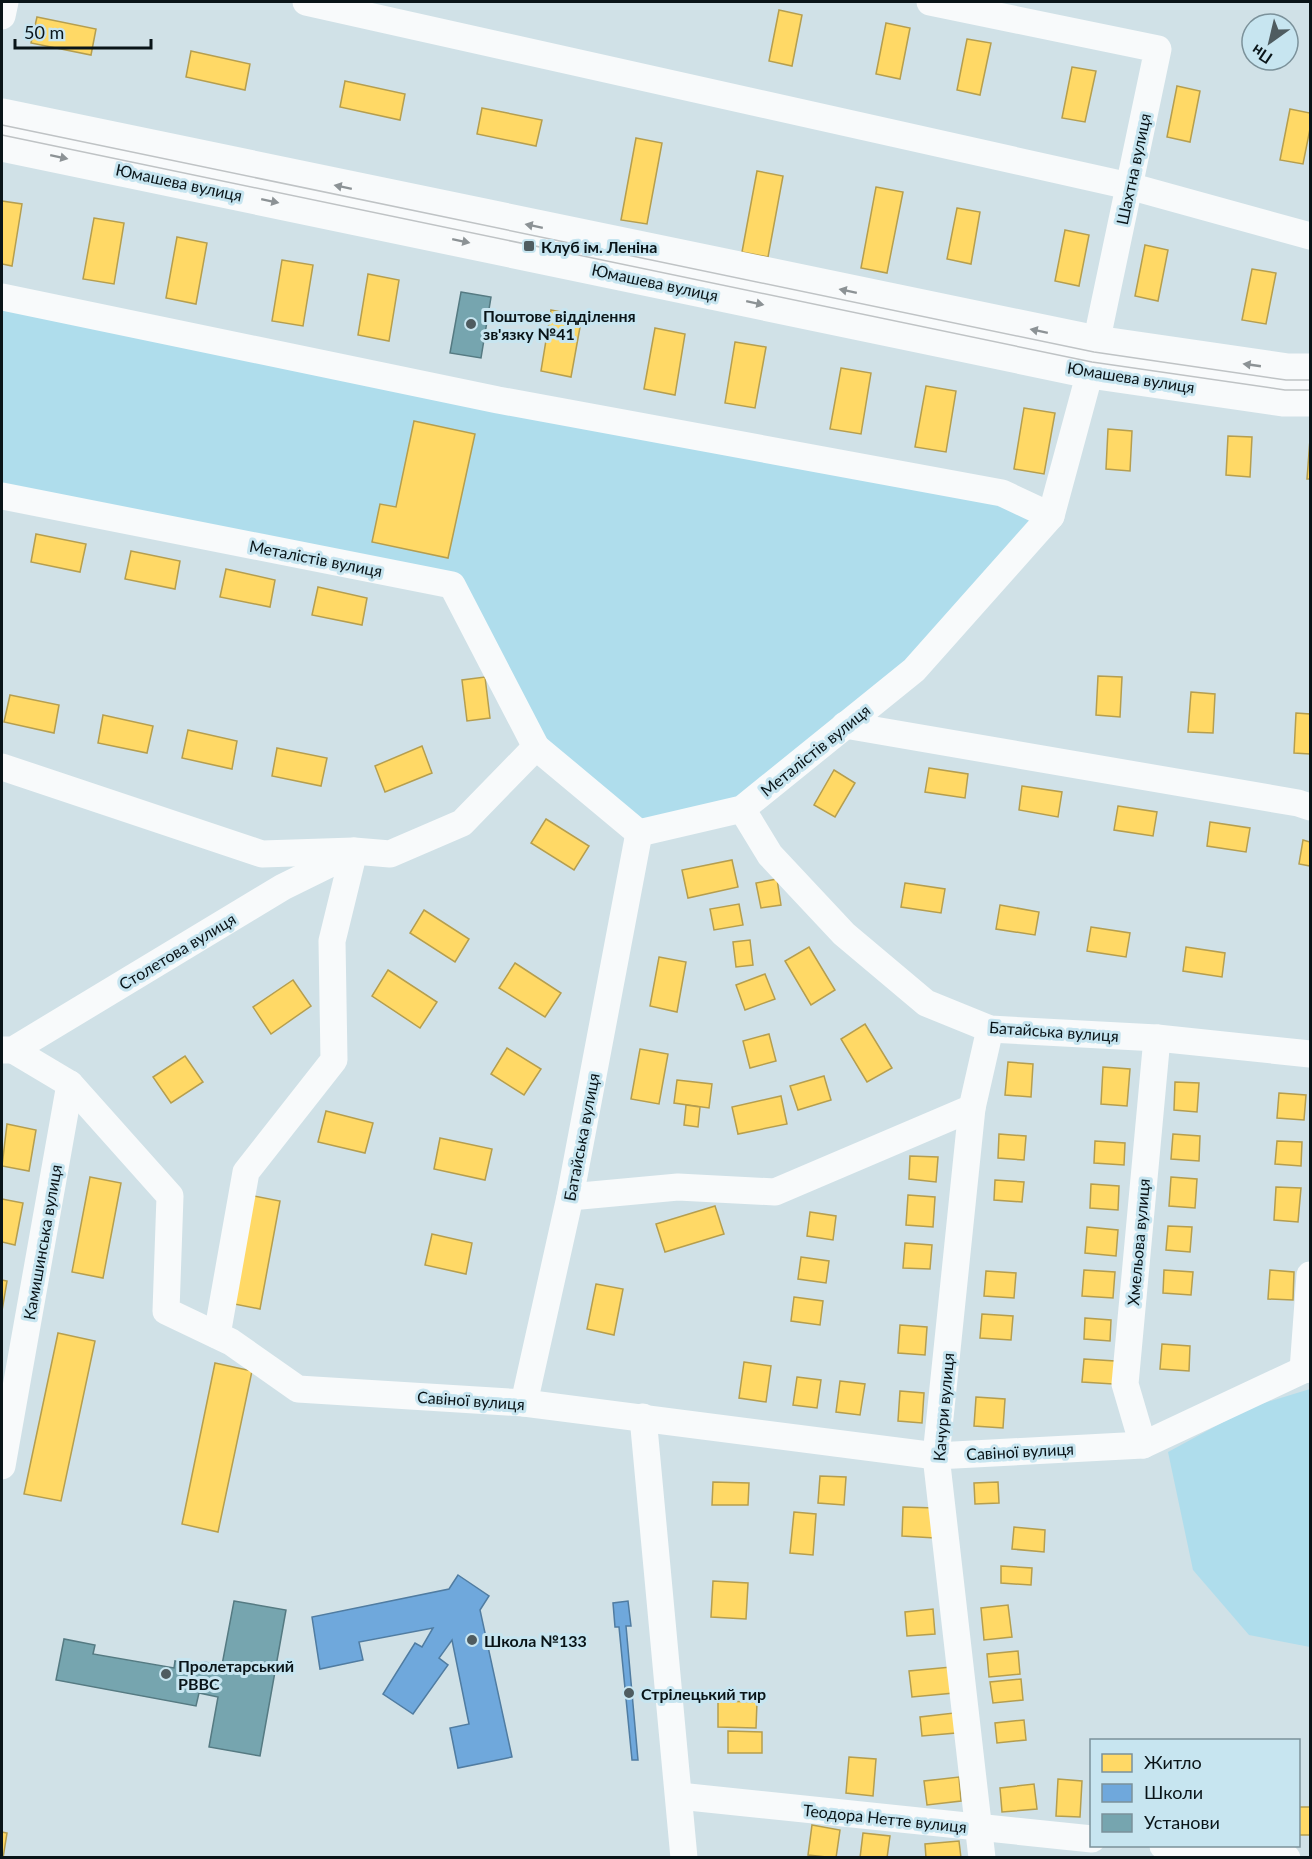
<svg xmlns="http://www.w3.org/2000/svg" width="1312" height="1859" font-family="Lato,sans-serif">
	<style>
		.green { fill: #afddec }
		.homes { fill: #ffd966; stroke: #b59e4f; stroke-width: 1.5 }
		.schools { fill: #6fa8dc; stroke: #507ca1; stroke-width: 1.5 }
		.public { fill: #76a5af; stroke: #557a82; stroke-width: 1.5 }
		.lines { fill: none; stroke-linecap: round; stroke-linejoin: round }
		.minor { stroke: #f8fafb; stroke-width: 27 }
		.major { stroke: #f8fafb; stroke-width: 33 }
		.tram { stroke: #bfc3c5; stroke-width: 1.5 }
		.oneway { fill: #8c9295 }
		.poi-dot { fill: #4f5c60; stroke: #c7e5f0; stroke-width: 2 }
		.labels { text-anchor: middle; dominant-baseline: central; stroke-width: 6; stroke-linejoin: round; paint-order: stroke }
		.street-label { font-size: 16px; fill: #091418; stroke: #c7e5f0 }
		.poi-label { font-size: 16px; font-weight: bold; fill: #091418; stroke: #c7e5f0; text-anchor: start }
	</style>
	<rect width="100%" height="100%" fill="#d0e1e7"/>
	<g class="green">
		<polygon points="2,309 997,501 1036,519 907,661 737,799 641,823 544,739 456,575 2,489"/>
		<polygon points="1310,1389 1310,1647 1249,1635 1193,1570 1168,1452 1251,1407"/>
	</g>
	<g class="homes">
		<polygon points="779,10 802,15 792,66 769,61"/>
		<polygon points="37,17 96,29 91,55 31,43"/>
		<polygon points="886,23 910,28 900,79 876,74"/>
		<polygon points="967,39 991,43 980,95 957,90"/>
		<polygon points="191,51 250,64 245,90 186,77"/>
		<polygon points="1072,67 1096,71 1085,122 1062,118"/>
		<polygon points="345,81 405,94 400,120 340,107"/>
		<polygon points="1177,86 1200,91 1190,142 1167,137"/>
		<polygon points="482,108 542,120 536,146 477,134"/>
		<polygon points="1290,109 1310,113 1310,129 1303,164 1280,160"/>
		<polygon points="636,138 662,143 647,224 621,220"/>
		<polygon points="757,171 783,176 768,257 742,252"/>
		<polygon points="876,187 903,192 887,273 861,268"/>
		<polygon points="2,201 22,204 12,266 2,264"/>
		<polygon points="957,208 980,212 971,264 947,259"/>
		<polygon points="94,218 124,223 114,284 83,279"/>
		<polygon points="1065,230 1089,235 1079,286 1055,281"/>
		<polygon points="177,237 207,243 196,304 166,298"/>
		<polygon points="1145,245 1168,250 1158,301 1135,296"/>
		<polygon points="282,260 313,265 303,326 272,321"/>
		<polygon points="1252,269 1276,273 1266,324 1242,320"/>
		<polygon points="368,274 399,280 389,341 358,335"/>
		<polygon points="551,310 582,316 571,377 541,371"/>
		<polygon points="655,328 685,334 675,395 644,389"/>
		<polygon points="735,342 766,347 755,408 725,403"/>
		<polygon points="841,368 871,373 861,434 830,429"/>
		<polygon points="926,386 956,391 946,452 915,447"/>
		<polygon points="1024,408 1055,413 1044,474 1014,469"/>
		<polygon points="414,421 475,434 448,558 372,542 380,504 396,507"/>
		<polygon points="1108,429 1132,431 1130,471 1106,469"/>
		<polygon points="1228,436 1252,437 1250,477 1226,475"/>
		<polygon points="1310,439 1310,479 1307,479"/>
		<polygon points="36,534 86,544 80,572 31,562"/>
		<polygon points="131,551 180,561 175,589 125,579"/>
		<polygon points="226,569 275,580 270,607 220,597"/>
		<polygon points="318,587 367,598 362,625 312,615"/>
		<polygon points="1098,676 1122,677 1120,717 1096,715"/>
		<polygon points="485,677 490,718 467,721 462,680"/>
		<polygon points="1191,692 1215,694 1213,733 1188,732"/>
		<polygon points="10,695 59,705 54,733 4,722"/>
		<polygon points="1296,713 1310,714 1310,754 1294,753"/>
		<polygon points="103,715 153,726 147,753 98,743"/>
		<polygon points="188,730 237,741 232,769 182,758"/>
		<polygon points="422,746 432,773 385,792 375,766"/>
		<polygon points="277,748 327,758 321,786 272,776"/>
		<polygon points="929,768 968,774 965,798 925,792"/>
		<polygon points="834,770 855,783 835,817 814,805"/>
		<polygon points="1022,786 1062,792 1058,817 1019,810"/>
		<polygon points="1118,806 1157,812 1153,836 1114,830"/>
		<polygon points="546,819 589,846 574,870 531,843"/>
		<polygon points="1210,822 1250,828 1246,852 1207,846"/>
		<polygon points="1303,840 1310,842 1310,866 1299,864"/>
		<polygon points="732,860 738,887 688,898 682,870"/>
		<polygon points="777,879 781,905 761,908 756,883"/>
		<polygon points="905,883 945,889 941,913 901,907"/>
		<polygon points="739,904 743,925 714,930 710,909"/>
		<polygon points="1000,905 1039,912 1035,935 996,929"/>
		<polygon points="424,910 469,939 455,962 410,933"/>
		<polygon points="1091,927 1130,933 1126,957 1087,951"/>
		<polygon points="750,940 753,965 736,967 733,942"/>
		<polygon points="809,947 835,990 811,1005 785,961"/>
		<polygon points="1186,947 1225,953 1222,977 1183,971"/>
		<polygon points="659,957 686,962 677,1012 650,1006"/>
		<polygon points="515,963 561,993 545,1017 499,988"/>
		<polygon points="388,970 437,1002 420,1028 372,996"/>
		<polygon points="765,974 775,999 745,1010 736,985"/>
		<polygon points="293,980 311,1006 271,1034 253,1007"/>
		<polygon points="865,1024 892,1068 867,1082 841,1039"/>
		<polygon points="769,1034 776,1061 750,1068 743,1041"/>
		<polygon points="507,1048 541,1069 524,1095 491,1074"/>
		<polygon points="640,1049 668,1054 659,1104 631,1099"/>
		<polygon points="185,1056 203,1082 171,1103 153,1077"/>
		<polygon points="1008,1062 1033,1064 1031,1097 1005,1095"/>
		<polygon points="1103,1067 1130,1069 1127,1106 1101,1104"/>
		<polygon points="824,1076 831,1100 798,1110 790,1086"/>
		<polygon points="677,1080 712,1084 709,1108 674,1103"/>
		<polygon points="1175,1082 1199,1083 1197,1112 1174,1110"/>
		<polygon points="1279,1093 1306,1095 1304,1120 1277,1118"/>
		<polygon points="781,1096 787,1124 738,1134 732,1107"/>
		<polygon points="686,1105 700,1107 698,1127 684,1125"/>
		<polygon points="326,1111 373,1123 365,1153 318,1142"/>
		<polygon points="7,1124 36,1130 29,1171 2,1166"/>
		<polygon points="999,1134 1026,1136 1024,1160 998,1158"/>
		<polygon points="1173,1134 1200,1136 1199,1161 1171,1159"/>
		<polygon points="440,1138 492,1149 485,1180 434,1169"/>
		<polygon points="1095,1141 1125,1143 1124,1165 1094,1163"/>
		<polygon points="1277,1141 1302,1142 1301,1166 1275,1164"/>
		<polygon points="910,1156 938,1157 936,1182 909,1179"/>
		<polygon points="90,1177 121,1183 103,1278 72,1272"/>
		<polygon points="1171,1177 1197,1179 1195,1208 1169,1206"/>
		<polygon points="995,1180 1024,1182 1022,1202 994,1200"/>
		<polygon points="1091,1184 1119,1186 1118,1210 1090,1208"/>
		<polygon points="1276,1187 1301,1188 1298,1222 1274,1220"/>
		<polygon points="249,1195 280,1201 260,1309 229,1303"/>
		<polygon points="908,1195 935,1197 933,1227 906,1225"/>
		<polygon points="2,1199 23,1203 15,1245 2,1242"/>
		<polygon points="715,1206 724,1234 665,1252 656,1224"/>
		<polygon points="810,1212 836,1216 833,1240 807,1236"/>
		<polygon points="1168,1226 1192,1227 1190,1252 1166,1250"/>
		<polygon points="1087,1227 1118,1230 1116,1256 1085,1253"/>
		<polygon points="432,1234 472,1243 466,1274 425,1265"/>
		<polygon points="905,1243 932,1245 930,1269 903,1268"/>
		<polygon points="801,1257 829,1261 826,1283 798,1279"/>
		<polygon points="1084,1270 1115,1272 1113,1298 1082,1296"/>
		<polygon points="1164,1270 1193,1272 1191,1295 1163,1293"/>
		<polygon points="1270,1270 1294,1272 1293,1300 1268,1299"/>
		<polygon points="986,1271 1016,1273 1014,1298 984,1296"/>
		<polygon points="2,1280 7,1281 2,1311"/>
		<polygon points="596,1284 623,1289 614,1335 587,1329"/>
		<polygon points="794,1297 823,1301 820,1325 791,1321"/>
		<polygon points="982,1314 1013,1316 1011,1340 980,1338"/>
		<polygon points="1085,1318 1111,1320 1110,1341 1084,1339"/>
		<polygon points="900,1325 927,1327 925,1355 898,1353"/>
		<polygon points="58,1333 95,1341 61,1501 24,1494"/>
		<polygon points="1162,1344 1190,1346 1189,1371 1160,1369"/>
		<polygon points="1084,1359 1115,1361 1113,1384 1082,1382"/>
		<polygon points="744,1362 771,1366 766,1402 739,1398"/>
		<polygon points="215,1363 252,1371 218,1532 182,1524"/>
		<polygon points="797,1377 821,1380 817,1408 793,1405"/>
		<polygon points="840,1381 865,1384 860,1415 836,1412"/>
		<polygon points="900,1391 924,1393 922,1423 898,1421"/>
		<polygon points="976,1397 1005,1399 1003,1428 974,1426"/>
		<polygon points="820,1476 846,1477 844,1505 818,1503"/>
		<polygon points="713,1482 749,1483 748,1505 712,1505"/>
		<polygon points="998,1482 999,1503 975,1504 974,1483"/>
		<polygon points="903,1507 936,1508 935,1538 902,1536"/>
		<polygon points="794,1512 816,1514 813,1555 790,1553"/>
		<polygon points="1014,1527 1045,1530 1044,1552 1012,1549"/>
		<polygon points="1001,1566 1032,1568 1031,1585 1001,1583"/>
		<polygon points="713,1581 748,1583 746,1619 711,1617"/>
		<polygon points="1008,1605 1012,1637 984,1640 981,1608"/>
		<polygon points="933,1609 935,1634 907,1636 905,1612"/>
		<polygon points="1018,1651 1020,1674 989,1677 987,1654"/>
		<polygon points="951,1667 954,1693 912,1697 909,1671"/>
		<polygon points="1021,1679 1023,1700 993,1703 990,1682"/>
		<polygon points="718,1701 757,1702 756,1728 718,1727"/>
		<polygon points="954,1713 956,1733 922,1736 920,1717"/>
		<polygon points="1024,1720 1026,1740 997,1743 995,1723"/>
		<polygon points="728,1731 762,1732 762,1753 728,1753"/>
		<polygon points="849,1757 876,1759 873,1796 846,1793"/>
		<polygon points="959,1777 961,1801 927,1805 924,1781"/>
		<polygon points="1058,1779 1082,1781 1080,1817 1056,1816"/>
		<polygon points="1034,1784 1037,1809 1002,1812 1000,1788"/>
		<rect x="1298" y="1807" width="12" height="28"/>
		<polygon points="812,1825 840,1830 836,1858 808,1855"/>
		<polygon points="2,1832 7,1833 3,1858 2,1858"/>
		<polygon points="863,1833 890,1836 887,1858 860,1858"/>
		<polygon points="959,1841 961,1858 926,1858 925,1844"/>
	</g>
	<g class="schools">
		<polygon points="458,1575 489,1596 480,1610 512,1757 458,1768 450,1728 469,1724 452,1640 439,1658 448,1665 413,1714 383,1694 415,1643 422,1647 433,1628 359,1642 363,1660 320,1669 312,1617 449,1589"/>
		<polygon points="628,1601 631,1626 626,1626 638,1760 632,1760 619,1627 615,1627 613,1603"/>
	</g>
	<g class="public">
		<polygon points="461,292 491,297 481,358 450,353"/>
		<polygon points="234,1601 286,1610 260,1756 209,1747 218,1697 199,1693 196,1706 56,1680 64,1639 95,1645 93,1654 174,1668 175,1661 203,1667 204,1662 222,1665"/>
	</g>
	<g class="lines">
		<g class="minor">
			<polyline points="306,2 1129,186 1310,236"/>
			<polyline points="2,16 5,2"/>
			<polyline points="2,297 498,400 1002,493 1051,516"/>
			<polyline points="2,496 452,585 536,747 639,833 742,809 914,670 1051,516 1090,372 1158,49 930,2"/>
			<polyline points="845,725 1298,803 1310,807"/>
			<polyline points="2,767 262,854 354,851 390,854 462,823 536,747"/>
			<polyline points="742,809 770,855 844,934 926,1003 990,1029 1157,1038 1310,1054"/>
			<polyline points="2,1050 13,1050 283,887 348,855"/>
			<polyline points="70,1084 170,1196 166,1311 231,1342 298,1389 524,1403 936,1456 1143,1445 1303,1370 1310,1369"/>
			<polyline points="570,1197 678,1187 775,1192 972,1108"/>
			<polyline points="217,1335 246,1172 334,1060 332,941 354,851"/>
			<polyline points="1303,1370 1310,1275"/>
			<polyline points="524,1403 570,1197 639,833"/>
			<polyline points="643,1417 684,1858"/>
			<polyline points="1143,1445 1125,1384 1157,1038"/>
			<polyline points="2,1466 70,1084 13,1050"/>
			<polyline points="679,1796 1092,1839"/>
			<polyline points="1163,1846 1287,1858"/>
			<polyline points="982,1858 936,1456 972,1108 990,1029"/>
		</g>
		<g class="major">
			<polyline points="2,115 1096,342 1288,370 1310,370"/>
			<polyline points="2,145 1090,372 1283,400 1310,400"/>
		</g>
		<g class="tram">
			<polyline points="2,125 1094,352 1286,380 1310,380"/>
			<polyline points="2,135 1092,362 1285,390 1310,390"/>
		</g>
	</g>
	<defs><path id="oneway-solid" d="M-6-.8H1V-3.2L6.5 0L1 3.2V.8H-6Z" transform="scale(1.5)"/></defs>
	<g class="oneway">
		<use href="#oneway-solid" transform="translate(59 157) rotate(12)"/>
		<use href="#oneway-solid" transform="translate(343 187) rotate(-168)"/>
		<use href="#oneway-solid" transform="translate(270 201) rotate(12)"/>
		<use href="#oneway-solid" transform="translate(534 226) rotate(-168)"/>
		<use href="#oneway-solid" transform="translate(461 241) rotate(12)"/>
		<use href="#oneway-solid" transform="translate(848 291) rotate(-168)"/>
		<use href="#oneway-solid" transform="translate(755 303) rotate(12)"/>
		<use href="#oneway-solid" transform="translate(1039 331) rotate(-168)"/>
		<use href="#oneway-solid" transform="translate(1252 365) rotate(-172)"/>
	</g>
	<g class="poi-dot">
		<rect x="523" y="240" width="12" height="12" rx="3"/>
		<circle cx="471" cy="324" r="6"/>
		<circle cx="472" cy="1640" r="6"/>
		<circle cx="166" cy="1674" r="6"/>
		<circle cx="629" cy="1693" r="6"/>
	</g>
	<g class="labels">
		<g class="street-label">
			<text transform="translate(1133 169) rotate(-78)">Шахтна вулиця</text>
			<text transform="translate(179 182) rotate(12)">Юмашева вулиця</text>
			<text transform="translate(655 282) rotate(12)">Юмашева вулиця</text>
			<text transform="translate(1131 377) rotate(9)">Юмашева вулиця</text>
			<text transform="translate(316 558) rotate(11)">Металістів вулиця</text>
			<text transform="translate(815 750) rotate(-39)">Металістів вулиця</text>
			<text transform="translate(177 951) rotate(-31)">Столетова вулиця</text>
			<text transform="translate(1054 1031) rotate(4)">Батайська вулиця</text>
			<text transform="translate(581 1137) rotate(-79)">Батайська вулиця</text>
			<text transform="translate(42 1242) rotate(-80)">Камишинська вулиця</text>
			<text transform="translate(1138 1242) rotate(-85)">Хмельова вулиця</text>
			<text transform="translate(471 1400) rotate(4)">Савіної вулиця</text>
			<text transform="translate(943 1407) rotate(-85)">Качури вулиця</text>
			<text transform="translate(1020 1451) rotate(-3)">Савіної вулиця</text>
			<text transform="translate(885 1818) rotate(6)">Теодора Нетте вулиця</text>
		</g>
		<g class="poi-label">
			<text x="541" y="246">Клуб ім. Леніна</text>
			<text x="483" y="315">Поштове відділення<tspan x="483" dy="18">зв'язку №41</tspan></text>
			<text x="484" y="1640">Школа №133</text>
			<text x="178" y="1665">Пролетарський<tspan x="178" dy="18">РВВС</tspan></text>
			<text x="641" y="1693">Стрілецький тир</text>
		</g>
	</g>
	<rect width="1312" height="1859" fill="none" stroke="#091418" stroke-width="6"/>
	<rect x="1090" y="1739" width="210" height="108" fill="#c7e5f0" stroke="#7b919a" stroke-width="1.5"/>
	<rect x="1102" y="1754" width="30" height="18" fill="#ffd966" stroke="#7b919a" stroke-width="1.5"/>
	<text x="1144" y="1769" font-size="18" fill="#091418">Житло</text>
	<rect x="1102" y="1784" width="30" height="18" fill="#6fa8dc" stroke="#7b919a" stroke-width="1.5"/>
	<text x="1144" y="1799" font-size="18" fill="#091418">Школи</text>
	<rect x="1102" y="1814" width="30" height="18" fill="#76a5af" stroke="#7b919a" stroke-width="1.5"/>
	<text x="1144" y="1829" font-size="18" fill="#091418">Установи</text>
	<g transform="translate(1270 42) rotate(214)"><circle r="28" fill="#c7e5f0" stroke="#7b919a" stroke-width="1.5"/>
	<path d="M0-4.5L10 22L0 15L-10 22Z" fill="#4f5c60"/>
	<text y="-9" font-size="16" font-weight="bold" text-anchor="middle" fill="#091418">Пн</text>
	</g>
	<path d="M15 39v9h136v-9" fill="none" stroke="#091418" stroke-width="3"/>
	<text x="24" y="39" font-size="18" fill="#091418" stroke="#c7e5f0" stroke-width="4.5" paint-order="stroke">50 m</text>
</svg>
